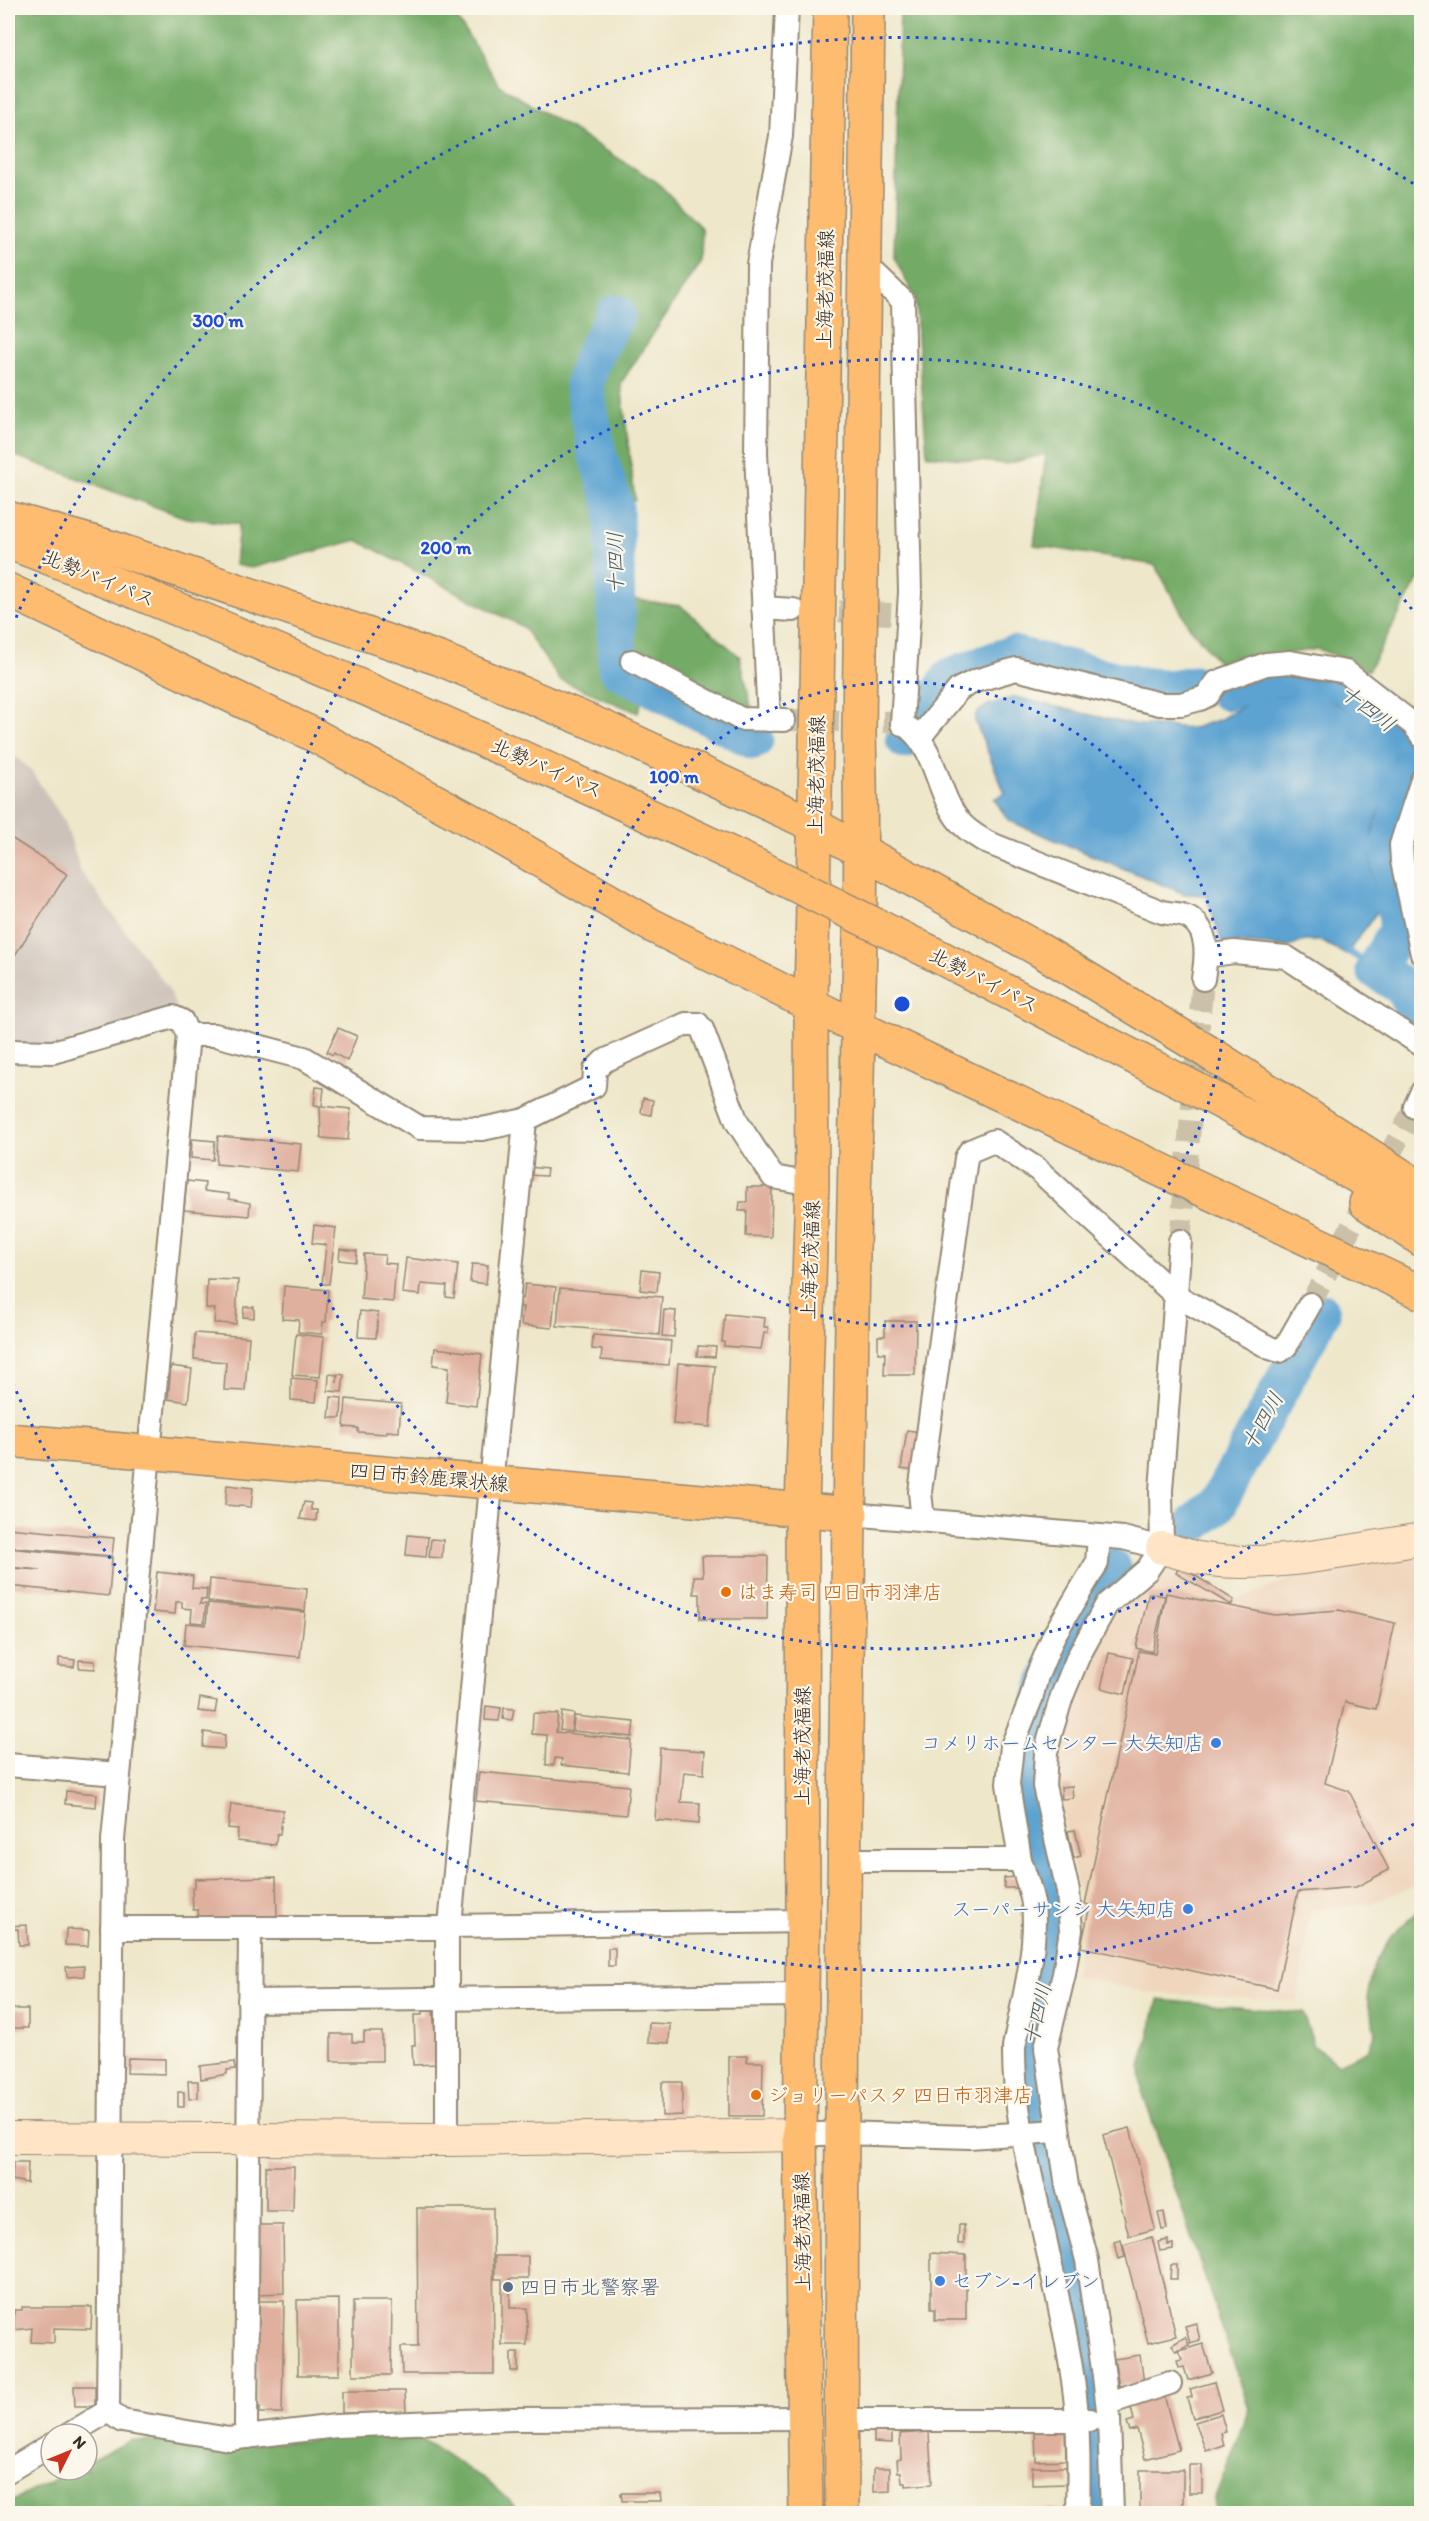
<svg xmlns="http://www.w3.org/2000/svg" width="1429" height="2521" font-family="Itim,'Klee One',sans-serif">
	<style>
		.built { fill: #efd6bc }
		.industrial { fill: #cdc2b9 }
		.forest { fill: #73aa66; stroke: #576a42; stroke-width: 1.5 }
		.water { fill: #5ba3d1; stroke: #4b6678; stroke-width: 1.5 }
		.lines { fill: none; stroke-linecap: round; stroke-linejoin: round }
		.stream { stroke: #5ba3d1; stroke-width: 7 }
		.river { stroke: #5ba3d1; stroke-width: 39 }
		.building { fill: #e0b09f }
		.street-tunnel { stroke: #cac1a8; stroke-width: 22; stroke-dasharray: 22 11; stroke-linecap: butt }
		.street-casing { stroke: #948874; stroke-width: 26 }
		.secondary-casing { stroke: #948874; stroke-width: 34 }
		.primary-casing { stroke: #948874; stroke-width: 36 }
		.highway-casing { stroke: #948874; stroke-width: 36 }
		.street { stroke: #fff; stroke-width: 22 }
		.secondary { stroke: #ffe4c6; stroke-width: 32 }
		.primary { stroke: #febc71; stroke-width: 33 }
		.highway { stroke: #febc71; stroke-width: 33 }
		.highway-bridge-casing { stroke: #948874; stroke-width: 36; stroke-linecap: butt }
		.highway-bridge { stroke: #febc71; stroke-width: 33 }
		.ring { fill: none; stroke: #1d4ed8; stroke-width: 3; stroke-dasharray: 3 6 }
		.food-dot { fill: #e8710a; stroke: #fbf7ec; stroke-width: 2 }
		.shop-dot { fill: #3f7fe0; stroke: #fbf7ec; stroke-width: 2 }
		.service-dot { fill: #5c6f8a; stroke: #fbf7ec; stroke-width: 2 }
		.labels { text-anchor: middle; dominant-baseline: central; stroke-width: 4.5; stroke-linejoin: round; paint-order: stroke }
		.street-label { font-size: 20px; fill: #3b2a1e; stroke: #fbf7ec }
		.food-label { font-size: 20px; fill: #c56008; stroke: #fbf7ec; text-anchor: start }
		.shop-label { font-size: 20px; fill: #366cbe; stroke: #fbf7ec; text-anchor: end }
		.service-label { font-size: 20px; fill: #4e5e75; stroke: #fbf7ec; text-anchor: start }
		.water-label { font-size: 21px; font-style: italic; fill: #485a66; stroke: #fbf7ec }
		.centre { fill: #1d4ed8; stroke: #fbf7ec; stroke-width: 3 }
		.ring-label { font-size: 18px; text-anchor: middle; font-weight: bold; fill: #1d4ed8; stroke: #fbf7ec; stroke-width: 4.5; stroke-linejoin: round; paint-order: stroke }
	</style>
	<rect width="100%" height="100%" fill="#fbf7ec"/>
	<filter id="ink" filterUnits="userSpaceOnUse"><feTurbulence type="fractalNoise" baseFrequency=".0167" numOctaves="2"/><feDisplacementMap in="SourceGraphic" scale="12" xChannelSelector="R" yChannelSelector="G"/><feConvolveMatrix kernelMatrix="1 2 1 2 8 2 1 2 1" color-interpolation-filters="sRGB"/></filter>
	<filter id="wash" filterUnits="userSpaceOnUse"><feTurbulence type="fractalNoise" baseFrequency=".008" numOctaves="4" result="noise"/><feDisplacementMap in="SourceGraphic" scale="24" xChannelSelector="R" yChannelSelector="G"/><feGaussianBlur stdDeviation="1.35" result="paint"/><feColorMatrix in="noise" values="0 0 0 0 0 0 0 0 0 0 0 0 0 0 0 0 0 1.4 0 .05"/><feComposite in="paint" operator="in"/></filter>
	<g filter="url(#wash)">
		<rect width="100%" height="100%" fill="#eee7ca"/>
		<polygon class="built" points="1421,1552 1422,1706 1417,1730 1421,1870 1414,1886 1369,1904 1311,1910 1298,2001 1148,1993 1074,1976 1079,1944 1080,1900 1058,1791 1058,1752 1087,1663 1108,1622 1129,1594 1174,1564 1182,1564 1237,1600 1288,1580 1349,1562"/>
		<polygon class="industrial" points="8,751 29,768 65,822 81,872 168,988 176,1007 58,1046 8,1044"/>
		<g class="forest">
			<polygon points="8,8 451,8 499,85 657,182 702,229 701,261 621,383 635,500 623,511 614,573 632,599 681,606 740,657 757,733 644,694 638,713 560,680 523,627 357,540 252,568 235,565 239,524 186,518 8,453"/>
			<polygon points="900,8 1421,8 1421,579 1419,578 1368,671 1354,662 1317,649 1220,664 1189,626 1155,565 1034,545 1046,454 1006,464 927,455 915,298 894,257"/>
			<path d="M1421 815V896C1409 861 1410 850 1421 815Z"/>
			<polygon points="1421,1909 1421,2513 1213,2513 1214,2500 1249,2408 1142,2091 1141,2066 1158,2000 1303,2013 1314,2046 1338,2064 1369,2050 1376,2032 1367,1998 1374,1964 1392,1935"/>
			<polygon points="411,2432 491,2484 522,2513 8,2514 8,2503 72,2470 87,2470 87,2463 131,2440 238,2446"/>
		</g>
		<path class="water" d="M1310 694C1341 699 1367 726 1392 745 1404 766 1379 807 1373 830 1367 855 1375 884 1379 909L1346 955 1321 941H1304L1289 947 1222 942 1206 895 1185 894 1009 821 994 799 1005 793 975 721 976 714 988 705 1015 697 1129 724 1193 728 1221 719 1249 702 1272 696Z"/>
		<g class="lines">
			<polyline class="stream" points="1348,951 1375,969"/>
			<g class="river">
				<polyline points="616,314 592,358 584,386 597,453 614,506 617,668 754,740"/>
				<path d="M1227 691C1262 678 1279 672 1317 679 1325 680 1335 681 1344 685 1360 694 1377 710 1391 722 1405 735 1417 744 1414 764L1389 847 1399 929 1375 969 1403 987 1422 1025"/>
				<polyline points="905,739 921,722 952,676 1012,655 1138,686 1170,689 1195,685"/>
				<polyline points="1196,1522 1217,1505 1321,1313"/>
				<polyline points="1094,2514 1091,2407 1068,2267 1040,2146 1028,2066 1027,2048 1042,2002 1053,1924 1051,1908 1035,1841 1025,1791 1028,1757 1045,1690 1059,1655 1076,1625 1112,1568"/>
			</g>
		</g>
		<g id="blocks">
			<g class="building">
				<polygon points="8,836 67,874 8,966"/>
				<polygon points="338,1028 357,1036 347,1061 334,1053 333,1055 327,1052"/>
				<polygon points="316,1087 324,1088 322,1106 351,1109 348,1140 321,1138 320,1106 314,1105"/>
				<polygon points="643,1098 653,1100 651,1115 641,1113"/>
				<polygon points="218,1136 301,1144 298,1172 216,1164"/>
				<polygon points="192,1139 215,1141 213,1160 191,1158"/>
				<polygon points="529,1167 547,1169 546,1176 528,1175"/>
				<polygon points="187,1181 205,1183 204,1191 229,1194 229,1199 250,1203 249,1216 184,1210"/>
				<polygon points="747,1187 772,1187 771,1237 746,1236 747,1211 739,1211 740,1202 747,1202"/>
				<polygon points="314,1225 336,1228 329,1284 322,1284 326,1245 312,1243"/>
				<polygon points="340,1249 357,1251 356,1262 339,1260"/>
				<polygon points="364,1254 385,1255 384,1263 396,1264 393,1302 361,1299"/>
				<polygon points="406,1258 458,1264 454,1298 446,1297 447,1286 421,1284 420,1295 402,1293"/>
				<polygon points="472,1264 488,1265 486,1284 470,1282"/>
				<polygon points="642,1270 659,1272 657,1292 640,1290"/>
				<polygon points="207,1279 238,1280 236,1324 214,1323 215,1309 206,1308"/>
				<polygon points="525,1284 556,1287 552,1328 521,1325 523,1307 519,1307 520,1298 523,1299"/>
				<polygon points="284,1286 328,1290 326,1322 323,1322 322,1334 298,1332 299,1320 282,1319"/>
				<polygon points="560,1288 662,1297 659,1335 557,1326"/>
				<polygon points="244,1307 254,1307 254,1318 243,1317"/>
				<polygon points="664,1310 676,1311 674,1337 662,1336"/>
				<polygon points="360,1311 378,1313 376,1338 358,1337"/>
				<polygon points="725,1314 765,1318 764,1327 768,1327 768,1333 764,1333 761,1349 724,1346 724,1342 722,1342"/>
				<polygon points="885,1321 916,1321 915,1375 884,1375 885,1353 878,1353 878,1336 885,1336"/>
				<polygon points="195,1333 249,1337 245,1391 224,1390 226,1362 194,1359"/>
				<polygon points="296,1334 324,1337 320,1377 292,1375"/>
				<polygon points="593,1335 671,1341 669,1365 601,1360 602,1350 592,1349"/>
				<polygon points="698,1346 716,1347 715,1357 697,1356"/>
				<polygon points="435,1348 482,1354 476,1406 446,1402 449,1367 433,1365"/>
				<polygon points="678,1363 715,1366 710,1427 673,1424"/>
				<polygon points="171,1366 192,1369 188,1402 168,1399"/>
				<polygon points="329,1374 337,1375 337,1383 338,1374 344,1375 342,1392 328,1391"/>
				<polygon points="291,1378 318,1380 316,1402 291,1400"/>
				<polygon points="331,1397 342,1398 341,1418 329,1418"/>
				<polygon points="346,1399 401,1404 399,1432 387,1431 386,1434 358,1432 358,1428 344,1427"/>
				<polygon points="907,1430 920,1432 914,1471 901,1469"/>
				<polygon points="227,1485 253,1488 251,1507 225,1505"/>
				<polygon points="304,1502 311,1503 311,1510 317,1510 316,1521 300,1519"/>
				<polygon points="8,1528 114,1538 112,1556 8,1547"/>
				<polygon points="408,1535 428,1537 426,1557 406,1555"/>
				<polygon points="431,1539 443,1540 442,1558 429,1557"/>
				<polygon points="8,1548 112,1558 109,1596 8,1586 8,1568 41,1570 8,1567"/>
				<polygon points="702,1556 768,1556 767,1619 700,1619 700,1594 694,1594 694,1576 703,1576"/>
				<polygon points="1180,1566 1234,1600 1231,1605 1176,1573"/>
				<polygon points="157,1572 193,1576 192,1588 207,1589 206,1600 201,1599 200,1604 206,1604 204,1623 191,1622 192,1609 182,1608 182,1602 176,1602 175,1614 153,1612"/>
				<polygon points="210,1579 307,1589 305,1611 208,1601"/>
				<polygon points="1149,1593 1165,1596 1152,1652 1136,1648"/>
				<polygon points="1166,1593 1275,1615 1339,1610 1395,1623 1376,1709 1345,1702 1325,1783 1349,1791 1389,1870 1356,1887 1298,1892 1277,1989 1081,1947 1090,1905 1085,1904 1139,1651 1155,1654"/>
				<polygon points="208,1603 305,1612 300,1657 184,1645 186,1623 206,1625"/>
				<polygon points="1109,1653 1133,1658 1125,1694 1101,1688"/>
				<polygon points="59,1658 75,1660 74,1667 59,1666"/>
				<polygon points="79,1660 95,1661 95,1669 79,1668"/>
				<polygon points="200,1698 217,1701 215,1713 198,1711"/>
				<polygon points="486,1706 501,1708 499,1721 485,1720"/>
				<polygon points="504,1708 514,1709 512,1720 503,1719"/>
				<polygon points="562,1712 574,1714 571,1732 560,1730"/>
				<polygon points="533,1713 558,1714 556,1732 631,1740 628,1772 561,1765 562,1759 555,1758 554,1765 546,1765 547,1735 532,1734"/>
				<polygon points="574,1716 634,1722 632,1737 573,1731"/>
				<polygon points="204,1732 225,1735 224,1749 203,1747"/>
				<polygon points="660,1748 705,1751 704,1774 684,1772 681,1802 700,1803 699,1824 655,1820"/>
				<polygon points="479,1772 629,1786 626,1815 476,1801"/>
				<polygon points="1072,1786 1073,1798 1062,1799 1061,1787"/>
				<polygon points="66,1791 97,1794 96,1807 65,1804"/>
				<polygon points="231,1804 283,1810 280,1834 277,1834 275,1845 237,1841 238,1829 228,1828"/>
				<polygon points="1075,1830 1081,1856 1074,1858 1068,1831"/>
				<polygon points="276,1877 277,1917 199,1919 198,1910 193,1910 192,1888 195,1888 195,1879"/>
				<polygon points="1017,1877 1017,1888 1004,1888 1004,1878"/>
				<polygon points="27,1925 28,1945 19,1945 18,1929 8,1929 8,1926"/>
				<polygon points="66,1929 89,1930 88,1946 65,1945"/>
				<rect x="608" y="1948" width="7" height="18"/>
				<polygon points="84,1966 84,1976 67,1977 66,1967"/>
				<polygon points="433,2008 437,2064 413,2065 412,2045 415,2045 414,2015 422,2015 422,2009"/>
				<rect x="8" y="2009" width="20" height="19"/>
				<polygon points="649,2023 670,2024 669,2043 648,2042"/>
				<polygon points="364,2032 382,2032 382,2061 331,2061 331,2034 352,2034 352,2042 364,2042"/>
				<polygon points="729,2056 748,2056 747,2062 763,2062 762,2116 729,2116"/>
				<polygon points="128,2058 165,2059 165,2074 127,2073"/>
				<polygon points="234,2062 235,2069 227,2070 227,2074 201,2079 200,2066"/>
				<polygon points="188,2081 198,2081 198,2098 189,2099"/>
				<polygon points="662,2082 682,2082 682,2115 662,2116"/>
				<rect x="178" y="2092" width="6" height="15"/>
				<polygon points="1130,2128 1155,2229 1129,2236 1103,2135"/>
				<polygon points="13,2162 28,2162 27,2183 12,2180"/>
				<polygon points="266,2166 294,2166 293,2211 266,2211"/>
				<polygon points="417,2208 493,2208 494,2374 402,2374 401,2347 418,2347"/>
				<polygon points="1164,2212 1167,2229 1162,2230 1158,2213"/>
				<polygon points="256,2225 283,2225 284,2293 257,2294"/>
				<polygon points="959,2225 964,2225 964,2244 958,2244"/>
				<polygon points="1152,2237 1176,2336 1148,2343 1123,2245"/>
				<polygon points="1121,2240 1125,2257 1118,2259 1114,2242"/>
				<polygon points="1168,2240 1168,2245 1173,2244 1173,2249 1160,2251 1158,2242"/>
				<polygon points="931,2253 966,2255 966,2320 935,2320 935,2309 931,2309"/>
				<polygon points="495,2256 528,2256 528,2279 510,2279 510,2308 527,2308 527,2345 502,2345 502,2279 495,2279"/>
				<polygon points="1171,2265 1177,2265 1177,2279 1170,2279"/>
				<polygon points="339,2299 339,2375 298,2375 297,2300"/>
				<polygon points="257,2301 284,2301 282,2413 260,2413 260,2407 256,2407"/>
				<polygon points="353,2301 392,2301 391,2375 353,2375"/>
				<polygon points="22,2307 92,2307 91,2329 54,2328 54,2343 31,2342 32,2328 14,2330 14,2310 22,2310"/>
				<polygon points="8,2312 13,2312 13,2329 10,2329 10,2335 8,2335"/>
				<polygon points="1196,2323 1200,2340 1190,2343 1185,2326"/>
				<polygon points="1185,2337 1189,2345 1176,2352 1172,2345"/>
				<polygon points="1203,2344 1212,2373 1188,2380 1184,2367 1179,2368 1177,2361 1182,2360 1179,2351"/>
				<rect x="511" y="2353" width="7" height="18"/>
				<polygon points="1140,2355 1144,2383 1119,2386 1114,2359"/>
				<polygon points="1214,2382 1222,2410 1193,2418 1187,2398 1192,2397 1190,2389"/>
				<polygon points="74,2386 95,2386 95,2406 75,2406"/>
				<polygon points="342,2391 405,2391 406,2412 342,2413"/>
				<polygon points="1164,2395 1179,2450 1145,2459 1137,2429 1130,2431 1127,2422 1134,2420 1130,2404"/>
				<polygon points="1221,2414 1226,2432 1221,2433 1224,2445 1206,2451 1195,2422"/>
				<polygon points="874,2429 892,2430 892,2443 874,2442"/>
				<polygon points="1035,2431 1065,2431 1066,2460 1036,2461"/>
				<polygon points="929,2432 932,2482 931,2484 906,2486 906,2483 902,2483 901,2472 898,2472 897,2460 901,2459 900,2434"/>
				<rect x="1189" y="2465" width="13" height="28"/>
				<polygon points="1032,2467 1068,2467 1068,2484 1032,2485"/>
				<polygon points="874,2468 890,2468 890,2491 874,2492"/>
				<rect x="1140" y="2470" width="43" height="44"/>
				<polygon points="621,2493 660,2493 661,2501 622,2501"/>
				<rect x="1031" y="2510" width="38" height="4"/>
			</g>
		</g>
	</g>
	<g filter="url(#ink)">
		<use href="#blocks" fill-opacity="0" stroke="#948874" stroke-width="1.5"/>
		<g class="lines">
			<g class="street-tunnel">
				<polyline points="806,610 891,614"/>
				<polyline points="784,720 896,722"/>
				<polyline points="1180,1241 1203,979"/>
				<polyline points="1310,1304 1415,1107"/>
			</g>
			<defs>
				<g id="street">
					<polyline points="865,265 903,301 910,592 902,724"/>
					<polyline points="763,608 793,610"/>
					<polyline points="632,661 741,719 784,720"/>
					<polyline points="769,720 756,453 758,264 781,136 787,8"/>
					<path d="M910 729C937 752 937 795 960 822 967 831 977 836 986 842L1162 912C1171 914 1185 914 1191 919 1210 932 1206 960 1203 979"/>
					<polyline points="919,738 959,689 975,681 1016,669 1160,704 1181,704 1200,699 1208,695 1217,682 1266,664 1290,662 1346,672 1414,725 1422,736"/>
					<polyline points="1422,780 1401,845 1402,861 1422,954"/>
					<polyline points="1206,956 1234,952 1286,957 1422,1045"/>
					<polyline points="188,1035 215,1035 304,1058 420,1128 482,1129 525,1120 594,1086 595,1070 604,1061 686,1024 698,1024 702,1029 737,1122 773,1177 812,1184"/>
					<polyline points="8,1051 53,1052 173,1017 182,1021 188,1035 113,1840 108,2411"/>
					<polyline points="1415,1107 1422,1092"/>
					<polyline points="851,1514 1123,1538 1162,1548"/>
					<polyline points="923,1520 920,1492 966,1158 970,1151 994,1141 1037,1169 1175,1295 1270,1348 1280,1351 1286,1346 1310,1304"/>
					<polyline points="8,1765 118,1774"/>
					<polyline points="845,1860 1020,1860 1008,1784 1012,1746 1031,1699 1037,1676 1054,1635 1097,1563 1099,1536"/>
					<path d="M1020 1860C1025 1874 1031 1890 1033 1904 1038 1949 1022 2003 1014 2047 1013 2118 1035 2188 1049 2257 1059 2305 1071 2355 1076 2405 1079 2441 1079 2477 1078 2514"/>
					<polyline points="450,1926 803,1921"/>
					<polyline points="112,1928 447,1928"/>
					<polyline points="249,2001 800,1995"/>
					<polyline points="800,2135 841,2133 969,2137 1057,2131"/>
					<polyline points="447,2140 447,1928 450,1926 525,1120"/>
					<polyline points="1108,2403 1170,2383"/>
					<polyline points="108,2411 122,2421 229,2439 336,2426 513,2419 806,2418"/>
					<polyline points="842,2420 1090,2420"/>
					<polyline points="70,2434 108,2411"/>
					<polyline points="248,2437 246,2424 250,1928"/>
					<polyline points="8,2471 51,2445"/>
					<polyline points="1112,2514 1109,2418 1104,2376 1087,2260 1067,2186 1046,2048 1064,1974 1071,1930 1068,1891 1044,1786 1046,1752 1051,1732 1062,1696 1078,1657 1107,1604 1147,1570 1162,1548 1161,1490 1180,1241"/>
				</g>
				<g id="secondary">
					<path d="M1162 1548C1174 1551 1186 1555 1198 1558 1265 1571 1354 1549 1422 1539"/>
					<polyline points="8,2138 447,2140 800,2135"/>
				</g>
				<g id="primary">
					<polyline points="8,1440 851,1514"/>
					<polyline points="806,2514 800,2135 803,1921 802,1509 812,1184 811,1005 830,8"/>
					<path d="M842 2514C839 2093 847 1673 853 1252 856 1079 864 906 859 733L868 8"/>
				</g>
				<g id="highway">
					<polyline points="8,518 110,547 440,659 603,727 814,825 1038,949 1208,1052 1422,1189"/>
					<path d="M8 542C262 639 511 750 757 866"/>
					<polyline points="8,590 312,734 481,826 651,925 811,1005 1422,1293"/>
					<polyline points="928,951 1221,1102 1422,1212"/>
					<polyline points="1366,1203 1422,1240"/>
				</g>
			</defs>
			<use href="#street" class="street-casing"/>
			<use href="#secondary" class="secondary-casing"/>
			<use href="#primary" class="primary-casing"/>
			<use href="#highway" class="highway-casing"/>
			<use href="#street" class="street"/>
			<use href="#secondary" class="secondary"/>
			<use href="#primary" class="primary"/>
			<use href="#highway" class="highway"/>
			<defs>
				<polyline id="highway-bridge" points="757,866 928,951"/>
			</defs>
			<use href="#highway-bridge" class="highway-bridge-casing"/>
			<use href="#highway-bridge" class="highway-bridge"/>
		</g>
	</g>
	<g class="ring">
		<circle cx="902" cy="1004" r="322"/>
		<path d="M1420 1388A645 645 0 1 1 1420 620"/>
		<path d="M1414 1824A967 967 0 0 1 9 1374M9 634A967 967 0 0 1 1414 184"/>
	</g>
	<g class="food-dot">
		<circle cx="726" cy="1592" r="6"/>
		<circle cx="756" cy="2095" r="6"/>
	</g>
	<g class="shop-dot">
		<circle cx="1216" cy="1743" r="6"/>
		<circle cx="1188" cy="1909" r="6"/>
		<circle cx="940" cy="2281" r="6"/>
	</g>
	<circle class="service-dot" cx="508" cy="2287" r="6"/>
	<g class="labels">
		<g class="street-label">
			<text transform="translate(825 289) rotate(-89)">上海老茂福線</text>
			<text transform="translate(99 578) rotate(22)">北勢バイパス</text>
			<text transform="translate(547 768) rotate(24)">北勢バイパス</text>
			<text transform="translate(816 775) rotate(-89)">上海老茂福線</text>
			<text transform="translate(984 980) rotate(27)">北勢バイパス</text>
			<text transform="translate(810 1260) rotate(-88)">上海老茂福線</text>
			<text transform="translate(429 1477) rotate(5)">四日市鈴鹿環状線</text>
			<text transform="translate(802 1746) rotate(-90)">上海老茂福線</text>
			<text transform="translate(802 2232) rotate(-91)">上海老茂福線</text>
		</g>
		<g class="food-label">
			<text x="738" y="1592">はま寿司 四日市羽津店</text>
			<text x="768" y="2095">ジョリーパスタ 四日市羽津店</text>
		</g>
		<g class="shop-label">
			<text x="1204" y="1743">コメリホームセンター 大矢知店</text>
			<text x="1176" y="1909">スーパーサンシ 大矢知店</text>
			<text x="952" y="2281" text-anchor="start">セブン-イレブン</text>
		</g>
		<g class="service-label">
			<text x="520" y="2287">四日市北警察署</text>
		</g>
		<g class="water-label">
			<text transform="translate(615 563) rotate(-91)">十四川</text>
			<text transform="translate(1368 708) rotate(37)">十四川</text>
			<text transform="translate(1262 1421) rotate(-61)">十四川</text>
			<text transform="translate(1037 2014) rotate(-77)">十四川</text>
		</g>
	</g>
	<circle cx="902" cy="1004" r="9" class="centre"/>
	<g class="ring-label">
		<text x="218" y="327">300 m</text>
		<text x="446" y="554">200 m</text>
		<text x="674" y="783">100 m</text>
	</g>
	<rect width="1429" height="2521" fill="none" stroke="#fbf7ec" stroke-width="30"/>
	<g transform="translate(69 2452) rotate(47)"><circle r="28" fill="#fbf7ec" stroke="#aea59a" stroke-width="1.5"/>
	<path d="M0-4.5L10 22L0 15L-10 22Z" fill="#c8321e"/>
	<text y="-9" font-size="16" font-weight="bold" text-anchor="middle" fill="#3b2a1e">N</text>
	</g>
</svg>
